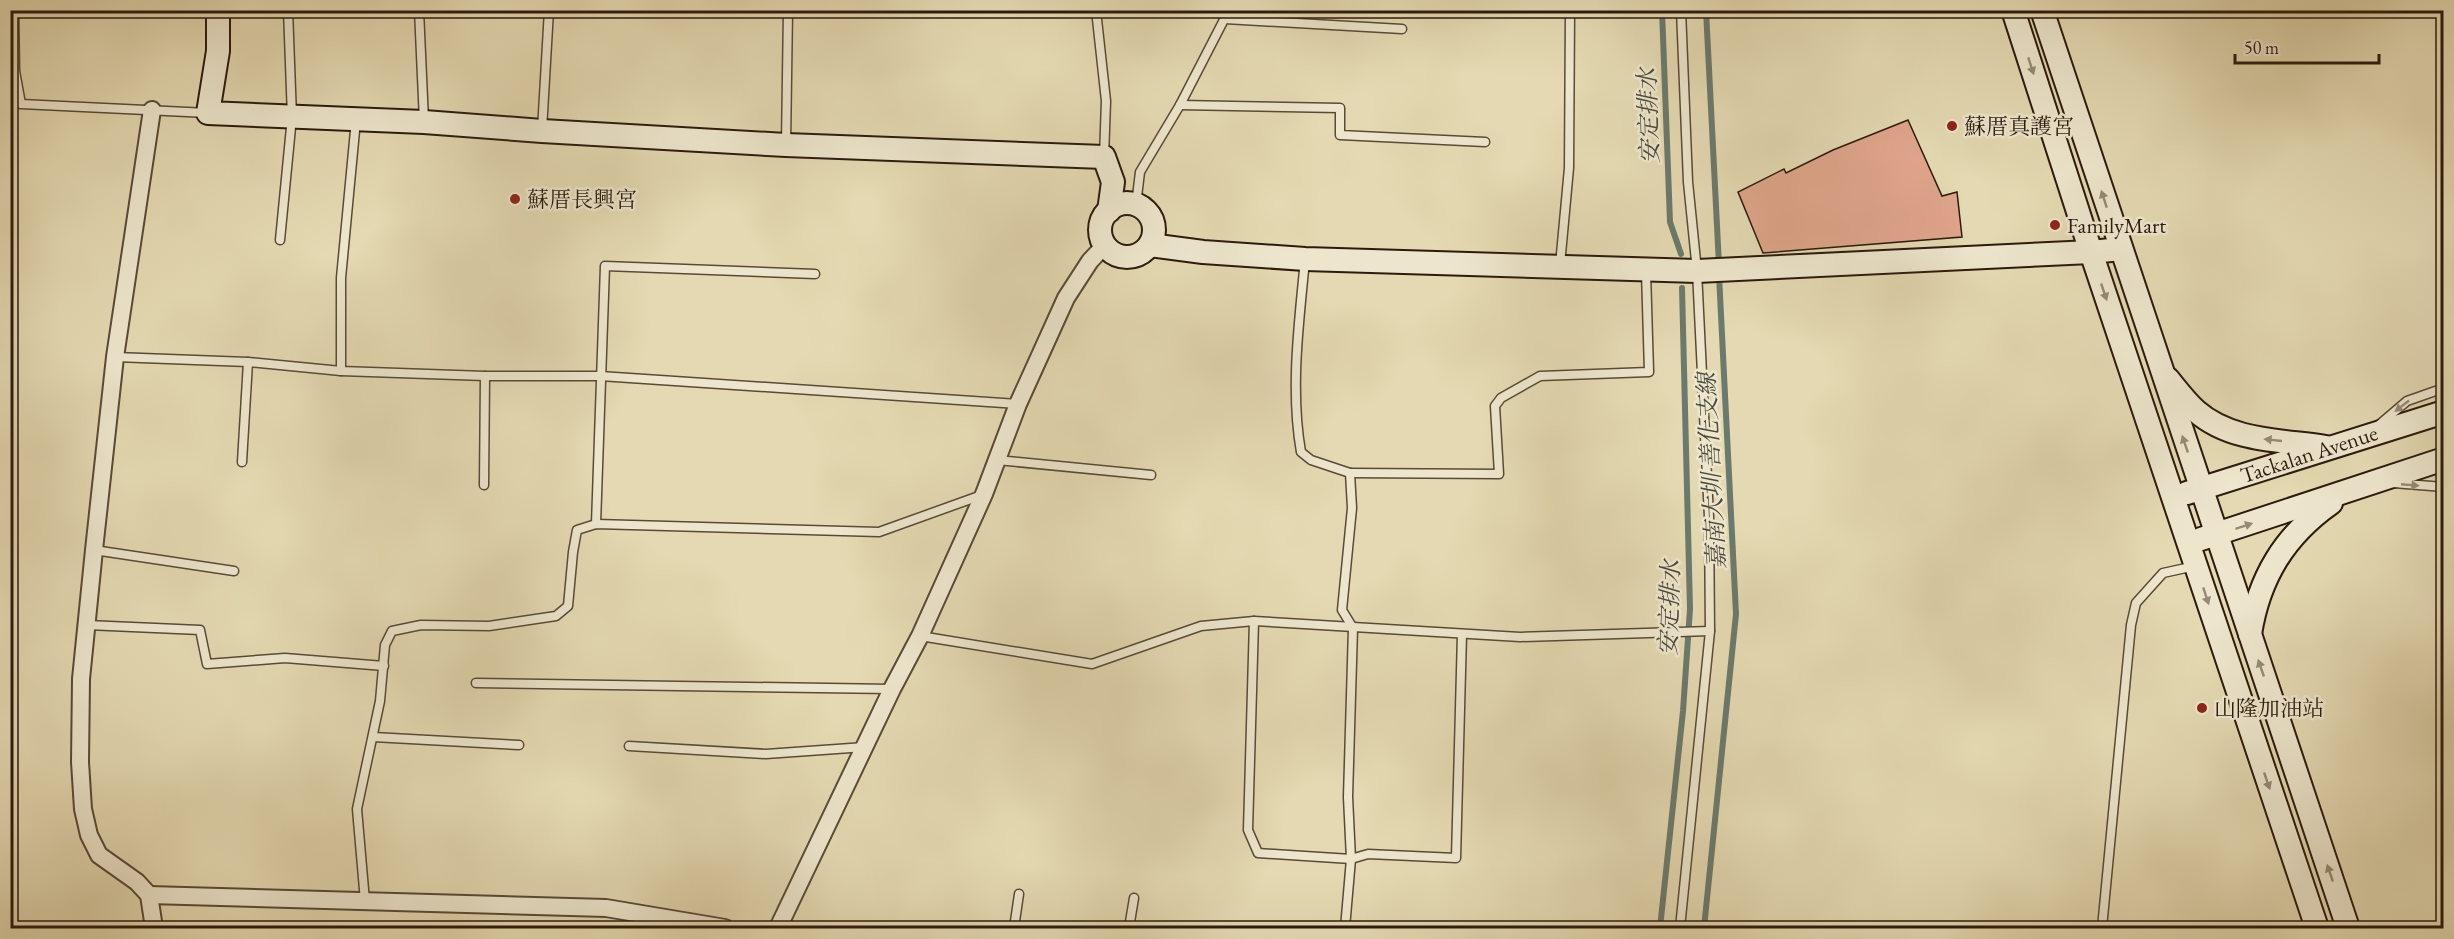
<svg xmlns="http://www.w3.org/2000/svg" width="2454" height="939" font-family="'EB Garamond','Noto Serif TC',serif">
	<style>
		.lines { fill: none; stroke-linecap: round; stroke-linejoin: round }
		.stream { stroke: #6b7a6d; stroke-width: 6 }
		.building { fill: #dfa58b; stroke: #2b1a0e; stroke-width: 1.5 }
		.lane-casing { stroke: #594a37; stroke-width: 11 }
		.street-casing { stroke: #594a37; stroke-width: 20 }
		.secondary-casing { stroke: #2b1a0e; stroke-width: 26 }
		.lane { stroke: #ede6cd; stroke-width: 8 }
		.street { stroke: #ede6cd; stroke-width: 16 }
		.secondary { stroke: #ede6cd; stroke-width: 22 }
		.oneway { fill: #968a77 }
		.poi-dot { fill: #8f2418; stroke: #ede6cd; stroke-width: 2 }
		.labels { text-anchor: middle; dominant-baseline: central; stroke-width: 5; stroke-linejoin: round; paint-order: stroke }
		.poi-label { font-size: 22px; fill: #2b1a0e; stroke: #ede6cd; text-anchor: start }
		.street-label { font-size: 22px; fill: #2b1a0e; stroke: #ede6cd }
		.water-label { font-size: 24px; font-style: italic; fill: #4b4a3d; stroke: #ede6cd }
	</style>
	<rect width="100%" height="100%" fill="#e4d9b2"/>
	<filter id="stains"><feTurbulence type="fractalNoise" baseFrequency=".00333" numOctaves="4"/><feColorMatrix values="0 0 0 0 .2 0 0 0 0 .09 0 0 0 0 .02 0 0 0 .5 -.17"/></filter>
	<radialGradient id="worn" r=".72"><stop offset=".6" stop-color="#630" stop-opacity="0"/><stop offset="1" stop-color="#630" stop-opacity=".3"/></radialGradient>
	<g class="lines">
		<g class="stream">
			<polyline points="1662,10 1670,222 1681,254"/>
			<polyline points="1706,10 1719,265"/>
			<polyline points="1660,928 1683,711 1690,609 1682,288"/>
			<polyline points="1704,928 1736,614 1719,275"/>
		</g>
	</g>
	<polygon class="building" points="1908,120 1942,196 1957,192 1962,237 1763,253 1738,192 1784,169 1786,173 1833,150"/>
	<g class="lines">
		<defs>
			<g id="lane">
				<polyline points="14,10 15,71 21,104 208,113"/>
				<polyline points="419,10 424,121"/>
				<polyline points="1096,10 1106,101 1104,157"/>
				<polyline points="1225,19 1402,29"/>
				<polyline points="1180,105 1340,108 1340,135 1485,142"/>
				<polyline points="542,130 549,10"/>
				<polyline points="786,144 788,10"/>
				<polyline points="1136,205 1140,172 1180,105 1229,10"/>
				<polyline points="280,240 292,117 288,10"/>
				<path d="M1305 260C1299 323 1290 389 1301 452L1311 460 1350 473 1352 508 1342 610 1353 628 1348 797 1351 859 1345 928"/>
				<polyline points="1560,265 1569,168 1570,10"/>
				<polyline points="115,357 248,362 341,371 485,376 600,376 1018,404"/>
				<polyline points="341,371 341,278 356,120"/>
				<polyline points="2380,424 2407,401 2444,388"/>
				<polyline points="997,460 1151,475"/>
				<polyline points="242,462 248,362"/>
				<polyline points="1350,473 1499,474 1495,406 1501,398 1540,376 1649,372 1646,272"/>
				<polyline points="2393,483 2444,487"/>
				<polyline points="484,485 485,376"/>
				<polyline points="596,524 605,266 815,274"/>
				<polyline points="94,550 234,571"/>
				<polyline points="1254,621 1248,830 1258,853 1351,859 1368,854 1456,858 1462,634"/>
				<polyline points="87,625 200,630 207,664 285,658 384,666"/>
				<polyline points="920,636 1092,664 1201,626 1254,621 1520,637 1710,631"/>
				<polyline points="476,683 892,689"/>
				<polyline points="373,737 519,745"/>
				<polyline points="629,746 766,754 865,747"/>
				<polyline points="365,901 357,809 380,701 385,645 392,631 421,625 489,626 556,616 568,606 573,552 577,530 596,524 879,532 982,495"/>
				<polyline points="1014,928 1019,894"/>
				<polyline points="1129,928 1134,898"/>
				<polyline points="1680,928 1710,631 1709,517 1697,271 1688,182 1681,10"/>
				<polyline points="2102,928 2131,625 2136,603 2163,573 2195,566"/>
			</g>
			<g id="street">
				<polyline points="152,110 115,357 94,550 81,679 80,762 83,809 89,835 99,855 137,882 149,895 154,928"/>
				<polyline points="149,895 606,908 725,928"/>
				<polyline points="778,928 892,689 920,636 984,494 1018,404 1066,298 1090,261 1105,245"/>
			</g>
			<g id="secondary">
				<polyline points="218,10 218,51 208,113 424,122 542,131 786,145 1104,157 1113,182 1109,211"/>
				<polyline points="2013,10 2091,252 2317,928"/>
				<polyline points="2042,10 2348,928"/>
				<circle cx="1127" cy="230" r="27"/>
				<polyline points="1150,245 1203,252 1305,259 1697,271 2091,252 2121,249"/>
				<path d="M2168 379C2177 390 2186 402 2196 411 2231 442 2282 440 2326 447"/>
				<polyline points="2187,493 2444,412"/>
				<polyline points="2201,539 2444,459"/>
				<path d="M2250 634C2259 578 2284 536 2331 503"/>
			</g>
		</defs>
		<use href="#lane" class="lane-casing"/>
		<use href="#street" class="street-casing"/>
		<use href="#secondary" class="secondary-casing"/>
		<use href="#lane" class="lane"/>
		<use href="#street" class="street"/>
		<use href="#secondary" class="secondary"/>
	</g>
	<defs><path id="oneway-solid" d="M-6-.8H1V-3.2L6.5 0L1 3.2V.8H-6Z" transform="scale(1.5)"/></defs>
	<g class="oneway">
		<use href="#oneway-solid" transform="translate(2031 66) rotate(72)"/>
		<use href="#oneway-solid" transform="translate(2104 199) rotate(-108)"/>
		<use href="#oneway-solid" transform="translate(2104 292) rotate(71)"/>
		<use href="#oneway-solid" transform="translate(2402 406) rotate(142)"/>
		<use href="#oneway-solid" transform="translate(2273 440) rotate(-174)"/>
		<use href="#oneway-solid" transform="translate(2185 444) rotate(-109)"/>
		<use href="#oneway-solid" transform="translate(2410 485) rotate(5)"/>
		<use href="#oneway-solid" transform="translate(2244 526) rotate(-18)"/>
		<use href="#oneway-solid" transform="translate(2206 596) rotate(72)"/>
		<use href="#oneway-solid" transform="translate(2261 668) rotate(-109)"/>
		<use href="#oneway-solid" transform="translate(2267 781) rotate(71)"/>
		<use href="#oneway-solid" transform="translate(2330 873) rotate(-109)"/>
	</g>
	<g class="poi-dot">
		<circle cx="1952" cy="126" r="6"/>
		<circle cx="515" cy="199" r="6"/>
		<circle cx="2055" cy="225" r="6"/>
		<circle cx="2202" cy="708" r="6"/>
	</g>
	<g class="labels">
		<g class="poi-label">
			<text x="1964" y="126">蘇厝真護宮</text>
			<text x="527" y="199">蘇厝長興宮</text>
			<text x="2067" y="225">FamilyMart</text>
			<text x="2214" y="708">山隆加油站</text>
		</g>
		<g class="street-label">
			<text transform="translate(2309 454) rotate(-18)">Tackalan Avenue</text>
		</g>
		<g class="water-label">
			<text transform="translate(1648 116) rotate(-92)">安定排水</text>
			<text transform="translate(1711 471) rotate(-93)">嘉南大圳 善化支線</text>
			<text transform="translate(1669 608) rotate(-88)">安定排水</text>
		</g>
	</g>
	<rect width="2454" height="939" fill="none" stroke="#e4d9b2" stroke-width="36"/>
	<rect x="12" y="12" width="2430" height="915" fill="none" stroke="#2b1a0e" stroke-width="3"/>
	<rect x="18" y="18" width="2418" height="903" fill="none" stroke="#2b1a0e" stroke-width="1.5"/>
	<path d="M2235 54v9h144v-9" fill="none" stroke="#2b1a0e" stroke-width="3"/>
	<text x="2244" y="54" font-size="18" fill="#2b1a0e" stroke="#ede6cd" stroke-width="4.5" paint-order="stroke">50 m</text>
	<rect width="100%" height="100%" filter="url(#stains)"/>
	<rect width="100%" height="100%" fill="url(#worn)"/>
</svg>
